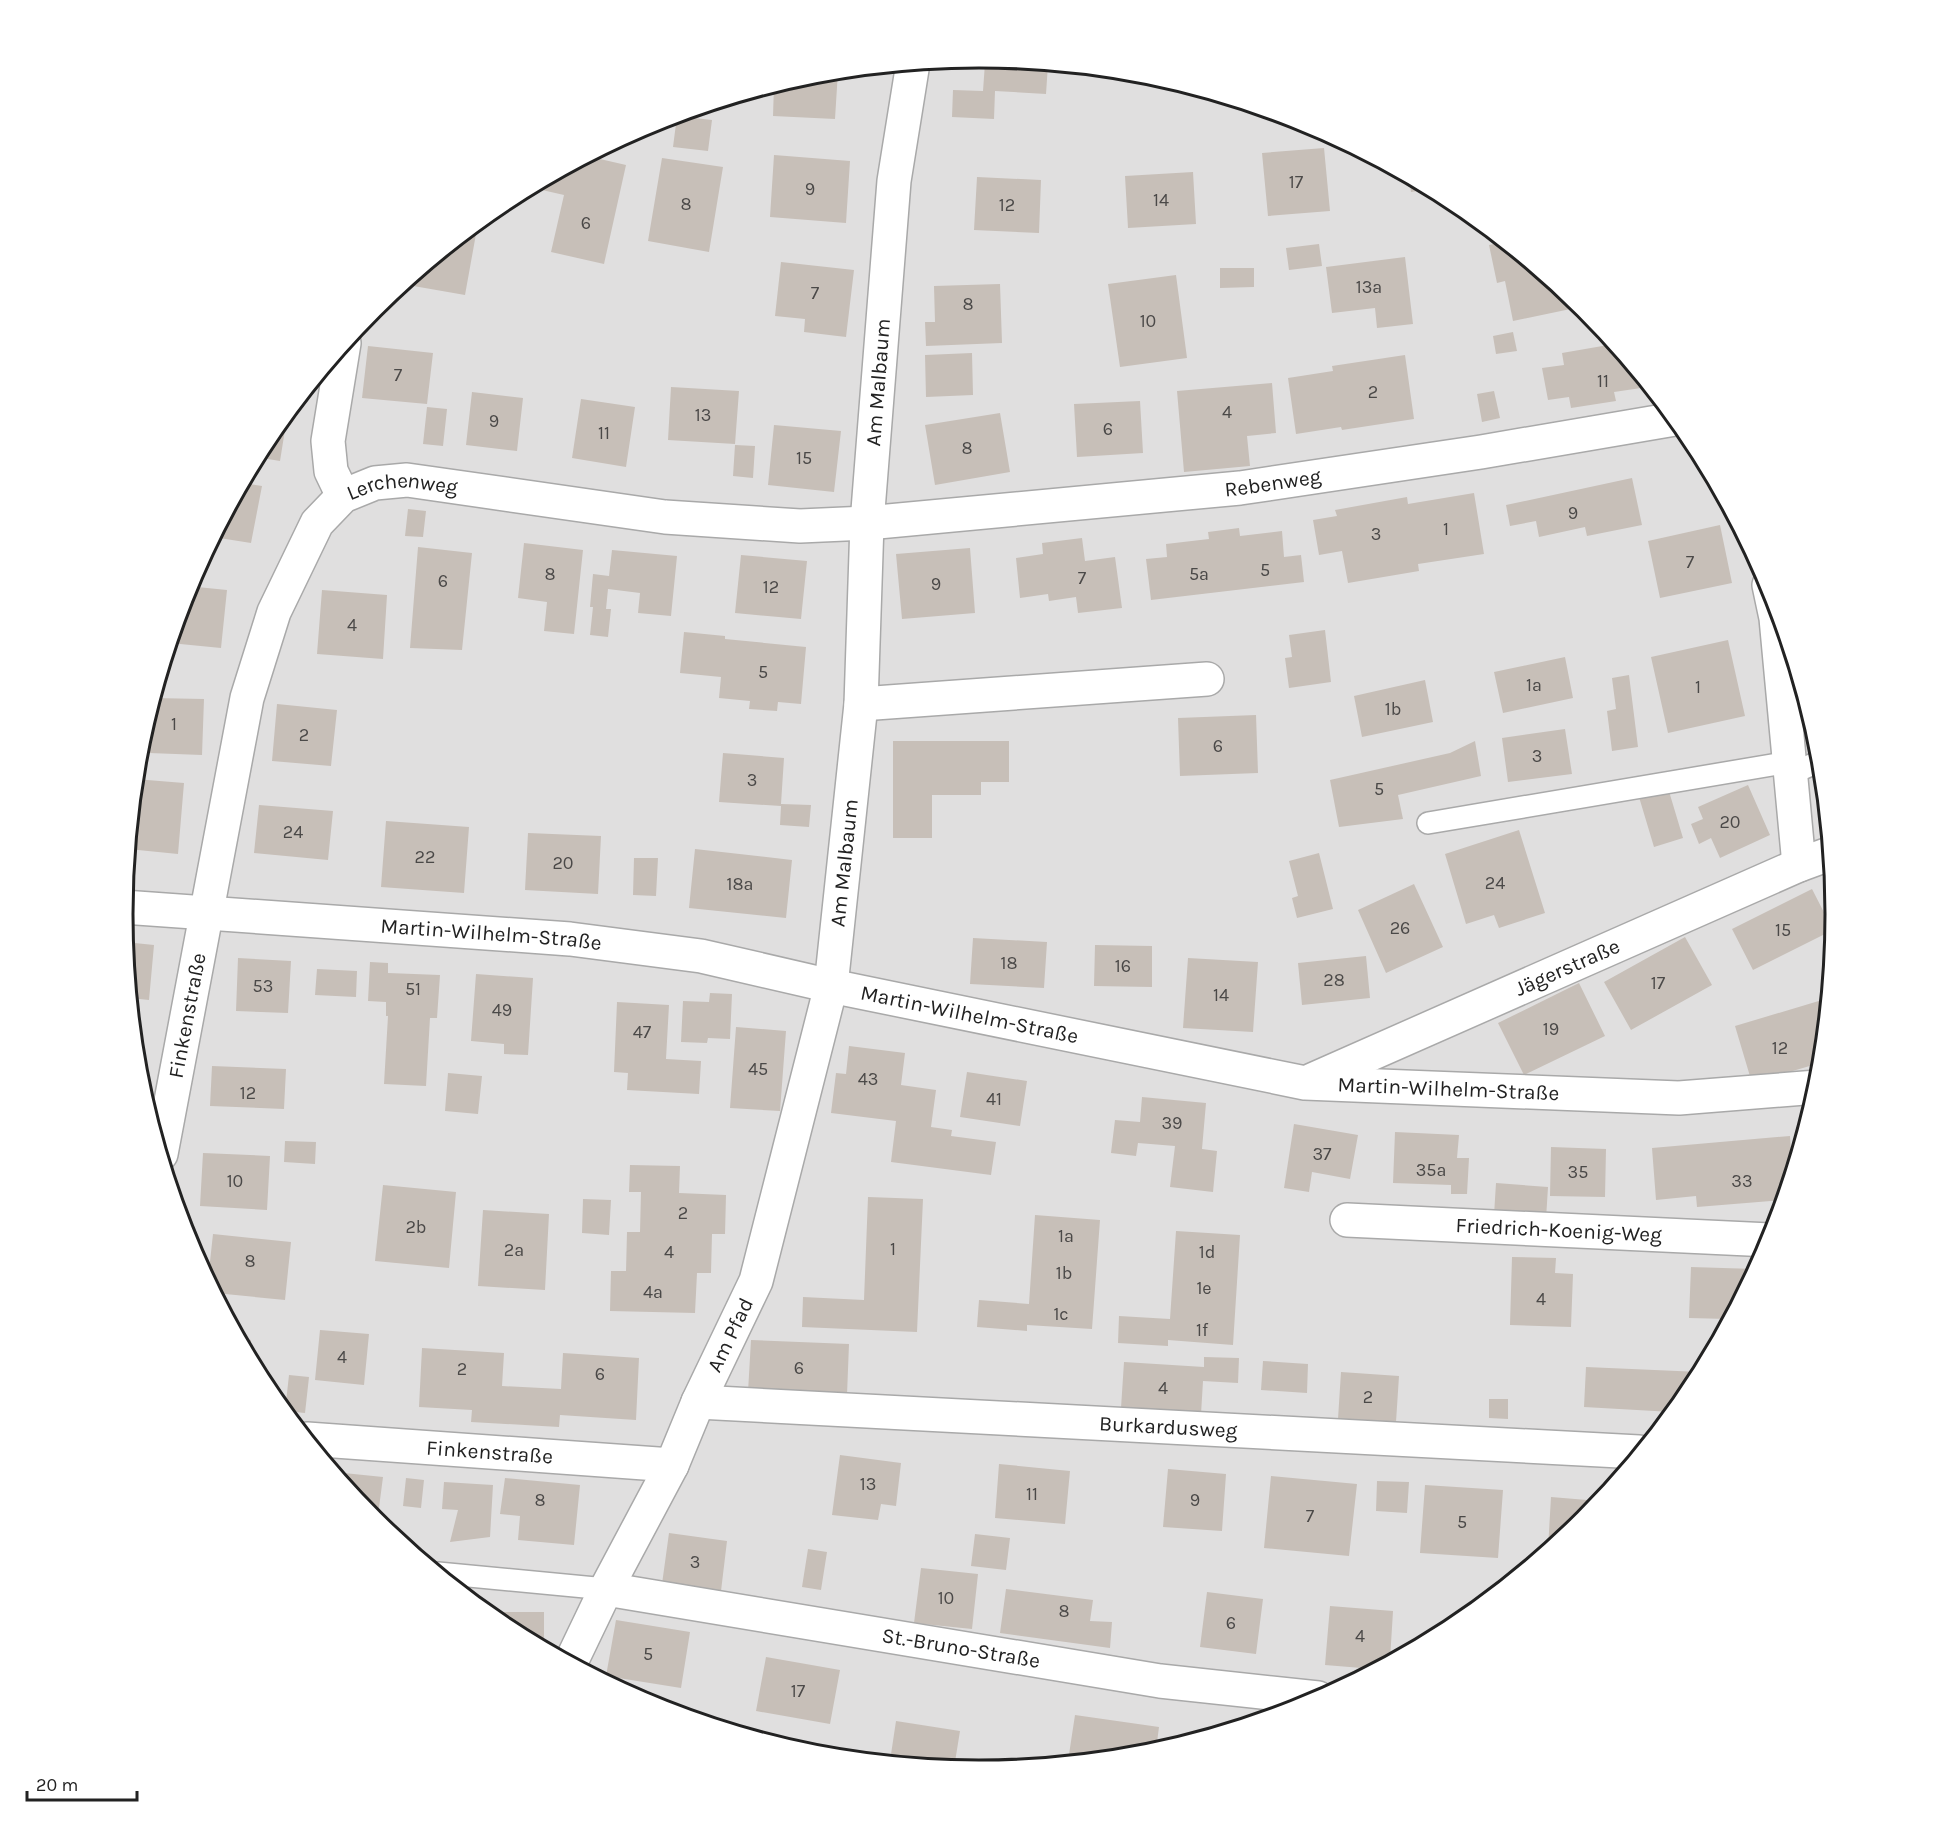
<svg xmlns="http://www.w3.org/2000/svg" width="1957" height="1827" viewBox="0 0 1957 1827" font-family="Karla,sans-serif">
  <rect width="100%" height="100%" fill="#f2efe9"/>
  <!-- residential -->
  <path fill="#e0dfdf" d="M124 913a854 854 0 1 1 1708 0a854 854 0 1 1-1708 0Z"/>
  <!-- building -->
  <path fill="#c7bfb8" d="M978,57L1048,64L1046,94L995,91L994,119L952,117L953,90L983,91L985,63L964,62V58Z
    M838,71L835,119L773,116L774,85L812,73Z
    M677,116L712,120L708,151L673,147Z
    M1324,148L1330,211L1268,216L1262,153Z
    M774,155L850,161L846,223L770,217Z
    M587,156L626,165L604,264L551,252L564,195L529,187Z
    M662,158L723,167L709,252L648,241Z
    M1193,172L1196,224L1128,228L1125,176Z
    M977,177L1041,180L1039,233L974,230Z
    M1409,177L1431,189L1411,192Z
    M466,232L476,234L465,295L402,284Z
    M1504,242L1580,304V307L1513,321L1505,281L1497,283L1489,245Z
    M1319,244L1322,266L1289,270L1286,248Z
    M1405,257L1413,324L1377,328L1375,308L1332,313L1326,267Z
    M781,262L854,270L846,337L804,332L805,319L775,316Z
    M1220,268H1254V287L1220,288Z
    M1176,275L1187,358L1120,367L1108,284Z
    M1000,284L1002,343L926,346L925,322H935L934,286Z
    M1513,332L1517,351L1496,354L1493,336Z
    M1614,344L1639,375L1641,388L1614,392L1616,401L1571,408L1569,397L1548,400L1542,368L1564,365L1562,353Z
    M368,346L433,353L427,404L362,398Z
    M972,353L973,395L926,397L925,355Z
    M1405,355L1414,419L1342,430L1341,427L1296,434L1288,378L1333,371L1332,366Z
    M1272,383L1276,433L1247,436L1250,466L1184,472L1177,391Z
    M671,387L739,391L735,444L668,440Z
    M1494,391L1500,418L1482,422L1477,394Z
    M472,392L523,398L517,451L466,445Z
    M581,399L635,407L626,467L572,458Z
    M1140,401L1143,453L1077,457L1074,404Z
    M427,407L447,409L443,446L423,444Z
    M288,411L280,461L256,457L267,437Z
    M1000,413L1010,472L935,485L925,425Z
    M774,425L841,431L834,492L768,485Z
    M735,445L755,446L753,478L733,476Z
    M1632,478L1642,525L1587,536L1585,527L1539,537L1536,521L1510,526L1506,505Z
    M242,483L262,486L251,543L213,537Z
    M1474,493L1484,554L1418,564L1419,571L1348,583L1342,551L1319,555L1313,520L1337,516L1335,510L1407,497L1408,504Z
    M408,509L426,511L423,537L405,536Z
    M1720,525L1732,583L1660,598L1648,541Z
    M1239,528L1240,536L1282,531L1284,557L1301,555L1304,582L1151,600L1146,559L1167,557L1166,544L1209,539L1208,532Z
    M1082,538L1085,561L1115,557L1122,608L1078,613L1076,597L1049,601L1048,594L1020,598L1016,558L1043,554L1042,543Z
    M524,543L583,550L574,634L544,631L547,602L518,598Z
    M418,547L472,553L462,650L410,648Z
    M970,548L975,613L902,619L896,554Z
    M612,550L677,556L671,616L638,613L640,593L608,589L606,609H611L608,637L590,635L593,607H590L593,574L609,576Z
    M741,555L807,561L801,619L735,613Z
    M187,586L227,590L221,648L170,643Z
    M322,590L387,595L383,659L317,654Z
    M1325,630L1331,682L1289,688L1285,658L1292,657L1289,635Z
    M684,632L725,636V639L806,647L801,704L778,702L777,711L749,709L750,701L719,698L721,677L680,673Z
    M1728,640L1745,716L1668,733L1651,657Z
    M1565,657L1573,698L1503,713L1494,672Z
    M1629,675L1638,747L1612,751L1607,711L1616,709L1612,678Z
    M1425,680L1433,722L1362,737L1354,696Z
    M153,698L204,699L202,755L149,753L150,741L141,740V738Z
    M277,704L337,710L331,766L272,761Z
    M1256,715L1258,773L1180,776L1178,718Z
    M1565,729L1572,774L1508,782L1502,738Z
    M893,741H1009V782H981V795H932V838H893Z
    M1475,741L1481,776L1398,795L1403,819L1339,827L1330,780L1450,753Z
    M723,753L784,758L781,804L811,805L809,827L780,825L781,806L719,802Z
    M135,779L184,783L178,854L128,849Z
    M1748,785L1770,835L1720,858L1711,838L1699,844L1691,824L1703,819L1698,807Z
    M1668,788L1683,838L1654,847L1639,797Z
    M259,805L333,811L328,860L254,853Z
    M386,821L469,827L464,893L381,887Z
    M1519,830L1545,913L1499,928L1494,915L1466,924L1445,854Z
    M528,833L601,836L598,894L525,890Z
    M695,849L792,860L786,918L689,908Z
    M1319,853L1333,909L1297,918L1292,898L1298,896L1289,861Z
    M634,858H658L656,896L633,895Z
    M1414,884L1443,947L1386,973L1358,910Z
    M1812,889L1833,930L1753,970L1732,929Z
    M1685,937L1712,985L1631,1030L1604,982Z
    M973,938L1047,942L1044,988L970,984Z
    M125,942L154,945L149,1000L130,998Z
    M1095,945L1152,946V987L1094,986Z
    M1366,956L1370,998L1302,1005L1298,963Z
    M238,958L291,961L288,1013L236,1011Z
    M1188,958L1258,962L1253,1032L1183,1028Z
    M370,962L388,963V973L440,975L437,1018H430L426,1086L384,1084L388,1016H386V1002L368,1001Z
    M317,969L357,971L356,997L315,995Z
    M476,974L533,978L528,1055L504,1054V1044L471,1041Z
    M1579,983L1605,1036L1524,1075L1498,1023Z
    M710,993L732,994L730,1039L708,1038L707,1043L681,1042L683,1001L709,1002Z
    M1822,1000L1825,1012L1823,1040L1817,1041L1821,1054L1820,1063L1752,1083L1735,1026Z
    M617,1002L669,1005L666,1059L701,1061L699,1094L627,1090L628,1073L614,1072Z
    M736,1027L786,1031L780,1111L730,1108Z
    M849,1046L905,1053L901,1085L936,1090L931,1127L952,1130L951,1136L996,1142L991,1175L891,1162L896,1121L831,1113L836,1073L846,1074Z
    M212,1066L286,1069L284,1109L210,1106Z
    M967,1072L1027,1081L1020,1126L960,1117Z
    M448,1073L482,1076L478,1114L445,1111Z
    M1142,1097L1206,1103L1202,1149L1217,1151L1213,1192L1170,1187L1175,1146L1138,1143L1136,1156L1111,1153L1115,1120L1140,1122Z
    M1294,1124L1358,1135L1350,1179L1312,1172L1309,1192L1284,1188Z
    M1395,1132L1459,1135L1457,1158H1469L1467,1194H1451V1185L1393,1183Z
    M1790,1136L1792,1167L1782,1200L1697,1207L1696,1196L1656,1200L1652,1148Z
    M285,1141L316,1142L315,1164L284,1162Z
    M1551,1147L1606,1149L1605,1197L1550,1196Z
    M203,1153L270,1156L267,1210L200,1206Z
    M630,1165L680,1166L679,1193L726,1195L725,1234H712L711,1273H697L695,1313L610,1311L611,1271H626L627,1232H640L641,1192H629Z
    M1496,1183L1548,1187L1546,1219L1494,1215Z
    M383,1185L456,1192L449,1268L375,1261Z
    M868,1197L923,1199L917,1332L802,1327L803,1297L864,1300Z
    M583,1199L611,1200L609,1235L582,1233Z
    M483,1210L549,1214L545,1290L478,1286Z
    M1035,1215L1100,1220L1092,1329L1027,1325V1331L977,1327L979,1300L1029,1304Z
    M1176,1231L1240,1235L1233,1345L1168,1340V1346L1118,1343L1119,1316L1170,1319Z
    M213,1234L291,1242L285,1300L215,1293L208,1280Z
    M1512,1257L1556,1258L1555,1273L1573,1274L1571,1327L1510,1325Z
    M1691,1267L1755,1269L1728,1319L1689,1318Z
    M320,1330L369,1334L364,1385L315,1380Z
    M239,1338L251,1340L249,1357L243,1346Z
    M751,1340L849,1344L847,1395L748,1392Z
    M422,1348L504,1353L502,1386L561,1389L563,1353L639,1358L636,1420L560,1415L559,1427L471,1422L472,1410L419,1407Z
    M1204,1357L1239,1358L1238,1383L1203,1381L1201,1414L1121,1408L1124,1362L1204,1367Z
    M1263,1361L1308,1364L1307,1393L1261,1390Z
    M1586,1367L1700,1372L1690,1390L1672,1412L1584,1407Z
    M1341,1372L1399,1376L1396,1422L1338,1419Z
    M289,1375L309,1377L305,1413L285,1411Z
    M1489,1399H1508V1419L1489,1418Z
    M840,1455L901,1463L896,1506L881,1504L878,1520L832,1515Z
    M999,1464L1070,1471L1065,1524L995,1518Z
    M1168,1469L1226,1474L1222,1531L1163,1527Z
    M334,1472L383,1477L377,1523L373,1519Z
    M1271,1476L1357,1484L1349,1556L1264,1548Z
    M406,1478L424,1480L421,1508L403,1506Z
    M505,1478L580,1485L574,1545L518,1540L520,1516L500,1514Z
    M1377,1481L1409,1482L1407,1513L1376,1511Z
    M444,1482L493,1485L490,1537L450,1542L458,1510L442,1509Z
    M1425,1485L1503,1490L1498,1558L1420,1553Z
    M1551,1497L1599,1501L1584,1519L1548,1549Z
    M669,1533L727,1541L721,1591L662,1584Z
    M975,1534L1010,1538L1006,1570L971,1566Z
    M808,1549L827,1552L821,1590L802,1587Z
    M921,1568L978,1574L972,1629L914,1623Z
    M1006,1589L1093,1600L1090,1621L1112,1622L1110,1648L1000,1633Z
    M1207,1592L1263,1599L1256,1654L1200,1647Z
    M1330,1606L1393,1611L1390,1660L1374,1669L1325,1665Z
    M485,1612H544V1648L502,1625Z
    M616,1620L690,1632L681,1688L606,1676Z
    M766,1657L840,1670L830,1724L756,1711Z
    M1075,1715L1159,1727L1156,1750L1145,1754L1068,1761Z
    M896,1721L960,1731L954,1768L890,1761Z"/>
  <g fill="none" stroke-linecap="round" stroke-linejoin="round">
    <defs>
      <path id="lane" d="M1791,774L1820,761
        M1428,823L1790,762
        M438,1573L606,1589"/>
      <g id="street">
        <path d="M343,496L331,471L328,441L344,343"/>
        <path d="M1769,585L1776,618L1799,865"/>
        <path d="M861,704L1207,679"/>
        <path id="s1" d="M123,907L570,939L701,956L831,986L1305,1083L1679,1098L1817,1087"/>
        <path id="s2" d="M1312,1080L1799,865L1829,854"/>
        <path id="s3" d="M161,1154L247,698L274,612L317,523L343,496L375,483L407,480L665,517L800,526L867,523L1240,488L1481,452L1675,419"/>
        <path id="s4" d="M1347,1220L1770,1240"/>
        <path id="s5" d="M698,1402L1639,1452"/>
        <path id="s6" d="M307,1439L672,1465"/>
        <path id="s7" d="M606,1589L1160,1681L1318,1698"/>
        <path id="s8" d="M571,1662L606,1589L672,1465L698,1402L756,1281L831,986L861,704L867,523L894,181L913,63"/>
      </g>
    </defs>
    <!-- lane casing -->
    <use href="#lane" stroke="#a9a9a9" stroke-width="24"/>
    <!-- street casing -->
    <use href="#street" stroke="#a9a9a9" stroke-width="36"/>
    <!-- lane -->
    <use href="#lane" stroke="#fff" stroke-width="21"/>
    <!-- street -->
    <use href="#street" stroke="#fff" stroke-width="33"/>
  </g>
  <g text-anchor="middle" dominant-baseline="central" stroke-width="4.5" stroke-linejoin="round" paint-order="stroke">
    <!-- number labels -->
    <g font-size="18" fill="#4b4948">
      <text x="1296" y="182">17</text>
      <text x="810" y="189">9</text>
      <text x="1161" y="200">14</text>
      <text x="686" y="204">8</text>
      <text x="1007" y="205">12</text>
      <text x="586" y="223">6</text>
      <text x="1369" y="287">13a</text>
      <text x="815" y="293">7</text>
      <text x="968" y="304">8</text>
      <text x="1148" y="321">10</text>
      <text x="398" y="375">7</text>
      <text x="1603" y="381">11</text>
      <text x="1373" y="392">2</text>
      <text x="1227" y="412">4</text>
      <text x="703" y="415">13</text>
      <text x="494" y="421">9</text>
      <text x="1108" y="429">6</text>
      <text x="604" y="433">11</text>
      <text x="967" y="448">8</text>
      <text x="804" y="458">15</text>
      <text x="1573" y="513">9</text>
      <text x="1446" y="529">1</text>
      <text x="1376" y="534">3</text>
      <text x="1690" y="562">7</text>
      <text x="1265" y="570">5</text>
      <text x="550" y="574">8</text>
      <text x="1199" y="574">5a</text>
      <text x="1082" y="578">7</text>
      <text x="443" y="581">6</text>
      <text x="936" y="584">9</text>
      <text x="771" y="587">12</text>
      <text x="352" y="625">4</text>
      <text x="763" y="672">5</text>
      <text x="1534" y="685">1a</text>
      <text x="1698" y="687">1</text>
      <text x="1393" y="709">1b</text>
      <text x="174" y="724">1</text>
      <text x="304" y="735">2</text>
      <text x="1218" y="746">6</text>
      <text x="1537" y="756">3</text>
      <text x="752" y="780">3</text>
      <text x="1379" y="789">5</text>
      <text x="1730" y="822">20</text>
      <text x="293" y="832">24</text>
      <text x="425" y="857">22</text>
      <text x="563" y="863">20</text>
      <text x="1495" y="883">24</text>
      <text x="740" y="884">18a</text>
      <text x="1400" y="928">26</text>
      <text x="1783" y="930">15</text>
      <text x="1009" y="963">18</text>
      <text x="1123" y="966">16</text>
      <text x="1334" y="980">28</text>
      <text x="1658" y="983">17</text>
      <text x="263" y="986">53</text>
      <text x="413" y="989">51</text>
      <text x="1221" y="995">14</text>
      <text x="502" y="1010">49</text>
      <text x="1551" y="1029">19</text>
      <text x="642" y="1032">47</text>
      <text x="1780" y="1048">12</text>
      <text x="758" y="1069">45</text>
      <text x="868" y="1079">43</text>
      <text x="248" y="1093">12</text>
      <text x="994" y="1099">41</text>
      <text x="1172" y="1123">39</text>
      <text x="1322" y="1154">37</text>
      <text x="1431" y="1170">35a</text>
      <text x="1578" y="1172">35</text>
      <text x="235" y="1181">10</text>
      <text x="1742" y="1181">33</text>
      <text x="683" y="1213">2</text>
      <text x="416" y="1227">2b</text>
      <text x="1066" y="1236">1a</text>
      <text x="893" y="1249">1</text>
      <text x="514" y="1250">2a</text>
      <text x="669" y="1252">4</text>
      <text x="1207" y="1252">1d</text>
      <text x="250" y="1261">8</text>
      <text x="1064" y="1273">1b</text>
      <text x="1204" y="1288">1e</text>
      <text x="653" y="1292">4a</text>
      <text x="1541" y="1299">4</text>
      <text x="1061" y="1314">1c</text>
      <text x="1202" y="1330">1f</text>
      <text x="342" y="1357">4</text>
      <text x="799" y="1368">6</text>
      <text x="462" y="1369">2</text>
      <text x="600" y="1374">6</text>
      <text x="1163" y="1388">4</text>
      <text x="1368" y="1397">2</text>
      <text x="868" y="1484">13</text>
      <text x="1032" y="1494">11</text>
      <text x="540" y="1500">8</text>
      <text x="1195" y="1500">9</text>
      <text x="1310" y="1516">7</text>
      <text x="1462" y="1522">5</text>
      <text x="695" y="1562">3</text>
      <text x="946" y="1598">10</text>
      <text x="1064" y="1611">8</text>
      <text x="1231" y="1623">6</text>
      <text x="1360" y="1636">4</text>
      <text x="648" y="1654">5</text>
      <text x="798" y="1691">17</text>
    </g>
    <!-- street labels -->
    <g font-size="21" fill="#222" stroke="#fff">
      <text stroke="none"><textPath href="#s8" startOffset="1334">Am Malbaum</textPath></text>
      <text stroke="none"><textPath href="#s3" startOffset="1628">Rebenweg</textPath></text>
      <text stroke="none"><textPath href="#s3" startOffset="752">Lerchenweg</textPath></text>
      <text stroke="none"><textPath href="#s8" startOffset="852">Am Malbaum</textPath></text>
      <text stroke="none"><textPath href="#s1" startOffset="369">Martin-Wilhelm-Straße</textPath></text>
      <text stroke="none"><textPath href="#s2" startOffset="279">Jägerstraße</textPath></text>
      <text stroke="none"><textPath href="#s1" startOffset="855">Martin-Wilhelm-Straße</textPath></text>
      <text stroke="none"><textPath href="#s3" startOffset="141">Finkenstraße</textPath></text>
      <text stroke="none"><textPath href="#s1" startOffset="1341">Martin-Wilhelm-Straße</textPath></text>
      <text stroke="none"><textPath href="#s4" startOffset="212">Friedrich-Koenig-Weg</textPath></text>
      <text stroke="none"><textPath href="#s8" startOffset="364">Am Pfad</textPath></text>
      <text stroke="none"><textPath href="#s5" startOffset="471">Burkardusweg</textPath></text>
      <text stroke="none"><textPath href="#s6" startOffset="183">Finkenstraße</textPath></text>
      <text stroke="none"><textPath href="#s7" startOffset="360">St.-Bruno-Straße</textPath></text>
    </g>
  </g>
  <!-- crop -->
  <path d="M0 0H1957V1827H0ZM133 914a846 846 0 1 1 1692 0a846 846 0 1 1-1692 0Z" fill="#fff" fill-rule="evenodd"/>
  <path fill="none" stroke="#222" stroke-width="3" d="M133 914a846 846 0 1 1 1692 0a846 846 0 1 1-1692 0Z"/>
  <!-- scale -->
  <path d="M27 1791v9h110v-9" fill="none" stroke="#222222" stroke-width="3"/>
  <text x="36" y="1791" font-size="18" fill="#222222" stroke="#ffffff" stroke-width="4.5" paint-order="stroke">20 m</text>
</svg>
